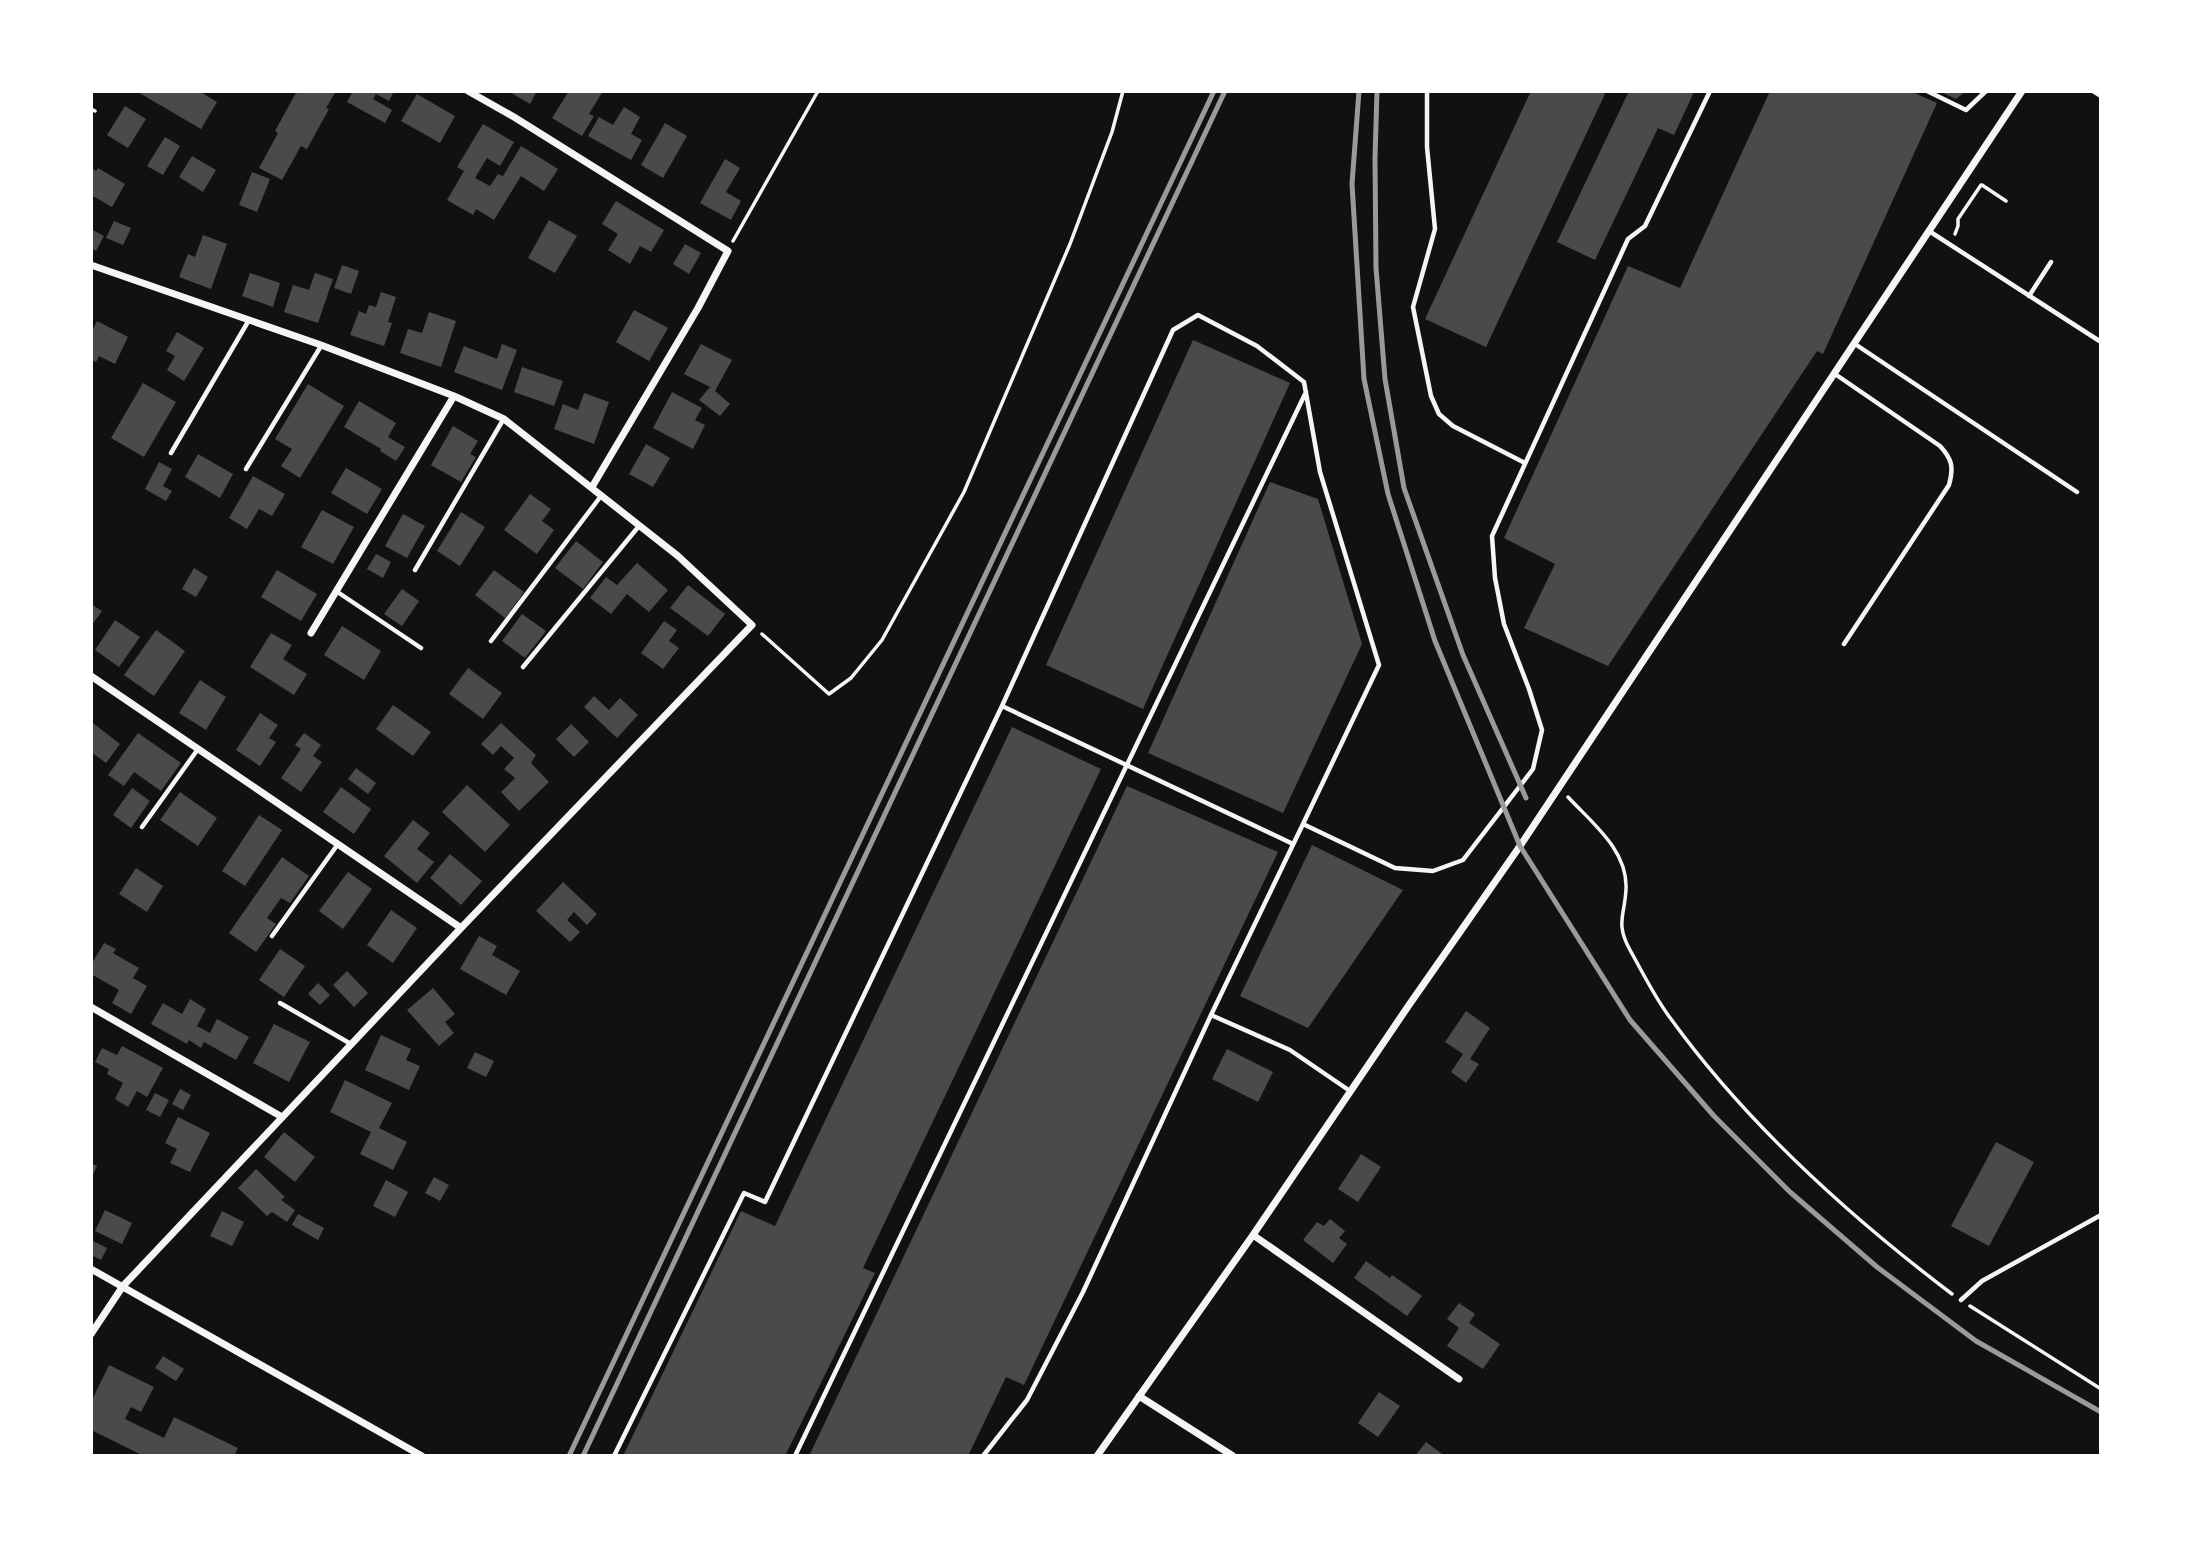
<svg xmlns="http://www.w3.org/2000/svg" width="2192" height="1547" viewBox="0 0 2192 1547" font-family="'Source Serif 4',serif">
  <rect width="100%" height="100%" fill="#111"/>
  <!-- building -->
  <path fill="#4a4a4a" d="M136,91H199L217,102L201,129Z
    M297,91L302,94L303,91H336L326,108L329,109L307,149L301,146L282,180L259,168L278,133L275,131Z
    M353,91H394L389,101L376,94L373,99L392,110L385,123L347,102Z
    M508,91H537L530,104Z
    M569,91H603L589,114L594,116L582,136L552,118Z
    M1531,91H1598L1605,94L1486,347L1425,319Z
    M1629,91L1694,92L1674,135L1658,128L1595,260L1557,242Z
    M1770,91H1910L1937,103L1823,354L1817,351L1608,666L1524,628L1555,564L1504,538L1628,266L1680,288Z
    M1939,91H1966L1956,99Z
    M417,94L455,116L440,143L401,121Z
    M125,106L146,119L128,148L107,135Z
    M624,107L640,117L631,134L642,140L631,160L588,136L599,117L613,125Z
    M665,123L687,136L663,178L641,165Z
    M483,124L514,142L500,166L487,158L475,178L490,186L498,174L503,176L521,146L558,169L544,191L521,176L494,220L476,209L473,215L447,200L464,171L457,167Z
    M165,137L180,146L163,175L147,166Z
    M192,156L216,170L203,192L179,177Z
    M725,159L740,168L726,192L741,201L731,220L700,203Z
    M91,168L96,171L98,168L125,184L112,207L91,195Z
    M252,172L270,179L257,212L239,205Z
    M616,201L664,230L651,252L640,246L630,264L608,250L618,234L602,224Z
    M549,220L577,236L555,273L528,258Z
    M114,221L131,228L123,245L106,238Z
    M91,229L104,236L96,251L91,248Z
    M203,235L227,244L211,289L179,277L188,254L195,257Z
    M685,244L701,253L689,274L673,264Z
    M342,265L359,271L351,294L334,288Z
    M250,273L280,283L273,307L242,296Z
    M315,273L333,279L318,323L284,312L293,285L309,290Z
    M381,292L396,297L388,322L392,323L384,346L350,335L359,311L366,314L369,305L376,307Z
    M634,310L668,328L649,361L616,342Z
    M429,312L456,321L441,367L400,353L408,329L422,333Z
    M97,321L128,337L115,364L99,356L96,362L91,360V333Z
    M177,332L204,348L184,381L167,370L175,356L166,351Z
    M1193,340L1290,383L1143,709L1046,665Z
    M502,344L517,350L502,390L454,372L464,346L497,359Z
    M701,344L732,360L715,391L730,404L720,416L699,400L710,387L684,374Z
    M522,367L563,381L554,406L514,392Z
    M143,383L176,402L144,457L111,438Z
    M308,384L344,406L300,478L281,466L292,449L275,439Z
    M672,392L702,408L695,420L705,425L693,449L653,428Z
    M584,393L609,402L594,444L554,429L563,404L578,410Z
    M359,401L396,423L388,437L405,447L396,461L380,451L381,449L344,427Z
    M453,426L478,441L470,454L476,457L461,482L431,465Z
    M646,444L670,458L653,487L629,474Z
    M198,454L233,474L220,498L185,477Z
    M159,462L172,469L163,486L172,491L166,501L145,489Z
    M346,468L382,489L367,514L331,493Z
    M253,476L285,494L272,516L259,509L247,529L229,518Z
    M1270,482L1318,499L1362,644L1283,813L1148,753Z
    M530,494L551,509L542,521L554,530L537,554L504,530Z
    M322,510L354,527L333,564L301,547Z
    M461,512L485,527L460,566L437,551Z
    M403,514L425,526L407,558L385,546Z
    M576,541L603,562L583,589L555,568Z
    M376,554L391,562L383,578L367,569Z
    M637,563L668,590L649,612L627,594L611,614L590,598L606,577L617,585Z
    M194,568L208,577L196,597L182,589Z
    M277,570L317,594L301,621L261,597Z
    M494,570L524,592L505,618L475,595Z
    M688,585L725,614L708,636L670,608Z
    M402,589L419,601L402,626L384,614Z
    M91,604L102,611L91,626Z
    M522,614L546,631L525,658L502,641Z
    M115,620L140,637L119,667L95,650Z
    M664,621L677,630L669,641L679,648L663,669L641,653Z
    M342,626L381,651L364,680L324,655Z
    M156,630L185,651L154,696L124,675Z
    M271,633L292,645L283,659L307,674L294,695L250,667Z
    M468,668L502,693L483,719L449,694Z
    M200,680L226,697L206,730L179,713Z
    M594,696L609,710L620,698L638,715L617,738L584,707Z
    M393,705L431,732L413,756L376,729Z
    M260,713L278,725L269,738L276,742L260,766L236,750Z
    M93,723L120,744L106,763L91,752V726Z
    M501,723L536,755L531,763L549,782L519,811L501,792L515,778L504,769L514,758L501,746L493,755L481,744Z
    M571,724L589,742L574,757L556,739Z
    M1012,727L1101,769L863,1268L875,1273L785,1456H623L741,1211L775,1226Z
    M138,733L181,763L161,791L134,772L124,786L108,775Z
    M304,733L321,745L313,756L322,762L301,792L281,778L301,749L295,745Z
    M356,768L376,783L368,794L348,779Z
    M467,785L510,825L485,852L442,812Z
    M1127,786L1278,852L1024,1385L1006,1377L968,1456H809Z
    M341,787L371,809L354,834L323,812Z
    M132,788L150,801L131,828L113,815Z
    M180,792L217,818L198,846L160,820Z
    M259,815L282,830L245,886L222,871Z
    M413,820L430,833L417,849L434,862L417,883L384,856Z
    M1312,845L1403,890L1308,1028L1240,996Z
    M450,854L482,881L461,905L430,878Z
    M282,857L309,876L290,903L281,898L267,918L276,924L256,952L229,933Z
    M136,868L163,886L147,912L119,894Z
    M348,872L372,889L343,929L319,911Z
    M563,882L597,914L587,925L574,912L567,920L580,932L570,942L536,911Z
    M391,910L417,928L393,963L367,945Z
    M479,936L497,946L492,955L520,971L506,995L460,969Z
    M104,943L116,949L113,953L139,968L133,978L147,986L131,1014L112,1003L119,990L91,974V965Z
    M280,949L305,966L284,997L259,980Z
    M347,971L368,993L354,1007L333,985Z
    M318,983L330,995L320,1005L308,994Z
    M433,988L455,1014L445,1022L454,1033L439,1046L407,1010Z
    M190,999L206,1009L197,1026L210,1033L217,1019L249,1037L236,1060L204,1042L201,1048L189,1040L187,1044L151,1024L163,1003L182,1014Z
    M1466,1011L1490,1028L1470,1059L1479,1064L1466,1083L1451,1072L1463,1054L1445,1042Z
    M274,1024L310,1042L289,1082L253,1063Z
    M381,1035L411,1049L406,1060L420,1066L409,1090L365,1070Z
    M122,1046L163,1068L147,1097L137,1091L128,1107L115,1099L123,1083L107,1074L109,1069L95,1062L102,1048L117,1055Z
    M1227,1049L1273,1072L1258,1102L1212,1079Z
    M475,1052L494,1061L486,1077L467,1068Z
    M345,1080L392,1103L379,1128L407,1142L393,1170L360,1154L371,1132L330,1112Z
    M180,1089L191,1095L183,1110L172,1104Z
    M155,1093L169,1100L160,1117L146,1110Z
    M178,1117L210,1133L190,1172L170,1163L177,1149L165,1143Z
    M284,1132L315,1157L295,1182L264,1157Z
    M1996,1142L2034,1162L1989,1246L1951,1226Z
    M1361,1154L1381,1167L1358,1202L1338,1189Z
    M91,1163L97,1166L91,1179Z
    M256,1169L285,1197L281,1200L295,1210L287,1222L272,1212L267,1216L238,1188Z
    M434,1177L449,1185L440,1201L425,1193Z
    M386,1180L408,1192L395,1217L373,1206Z
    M105,1210L132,1223L122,1244L95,1231Z
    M222,1211L244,1222L232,1246L210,1236Z
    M298,1214L324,1228L318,1240L292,1225Z
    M1330,1219L1345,1231L1339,1238L1347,1244L1333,1263L1303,1240L1317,1222L1324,1226Z
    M91,1240L107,1248L101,1260L91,1255Z
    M1366,1261L1390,1278L1392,1275L1422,1296L1407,1316L1354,1278Z
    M1459,1303L1475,1314L1469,1323L1500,1344L1483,1369L1447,1346L1459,1328L1447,1319Z
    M163,1356L184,1369L176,1381L155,1368Z
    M109,1365L154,1387L141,1412L131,1407L125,1419L164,1438L174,1417L238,1448L234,1456H144L91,1430V1402Z
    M1379,1392L1400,1406L1378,1437L1358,1423Z
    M1426,1442L1445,1456H1415Z"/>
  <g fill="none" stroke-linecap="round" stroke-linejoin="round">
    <!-- path -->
    <path stroke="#f5f5f5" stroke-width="3.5" d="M91,109L95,111
      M1982,185L2006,201
      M1955,234L1958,226V219L1981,185
      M733,241L818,91
      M762,634L829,694L851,678L882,640L964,492L1070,244L1112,132L1123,91
      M1568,797C1591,822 1628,850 1626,889C1625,915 1615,923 1630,950C1643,973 1655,998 1671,1019C1747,1124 1849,1216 1952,1294
      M1970,1306L2101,1389"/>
    <!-- service -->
    <path stroke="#f5f5f5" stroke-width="4.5" d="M1427,91V147L1435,229L1413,307L1431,396L1439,414L1453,426L1525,463
      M1927,91L1966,110L1986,91
      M2093,91L2101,96
      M1929,231L2101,342
      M2029,296L2051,262
      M1855,344L2077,492
      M1835,374L1940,446C1952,459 1954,467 1949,485L1844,644
      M171,453L249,320
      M246,469L321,346
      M415,570L503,420
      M336,591L421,648
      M491,641L601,496
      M523,667L639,526
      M1002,706L1173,330L1198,315L1257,346L1304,382L1320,472L1379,665L1303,824
      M142,827L198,749
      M272,936L338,844
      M280,1003L351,1044
      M1350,1091L1290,1050L1211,1015L1303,824L1395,868L1433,871L1463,860L1533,769L1542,730L1529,689L1504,624L1495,578L1492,536L1628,239L1645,226L1710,91
      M1961,1300L1982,1281L2101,1215
      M614,1456L744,1193L765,1202L1002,706L1293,844
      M795,1456L1306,392
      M983,1456L1027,1400L1083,1292L1211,1015"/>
    <!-- minor -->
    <path stroke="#f5f5f5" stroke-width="7" d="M468,91L514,117L728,251L698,308L592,487
      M91,265L321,345L454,396L504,419L678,556L752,625L461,928L123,1286L91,1334
      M311,633L454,396
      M91,676L461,928
      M91,1007L282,1117
      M1253,1235L1459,1379
      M91,1269L422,1456
      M1139,1396L1233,1456
      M1097,1456L1253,1235L1409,1005L1520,846L2022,91"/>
    <!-- rail -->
    <path stroke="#9a9a9a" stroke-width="5" d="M1359,91L1352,184L1364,379L1388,494L1435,641L1520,846L1630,1020L1714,1116L1790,1192L1877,1267L1976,1341L2101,1412
      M1377,91L1375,158L1376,268L1385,379L1404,488L1463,655L1526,798
      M569,1456L1214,91
      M583,1456L1225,91"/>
  </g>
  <!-- border -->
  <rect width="2192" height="1547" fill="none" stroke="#ffffff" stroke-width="186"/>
</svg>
